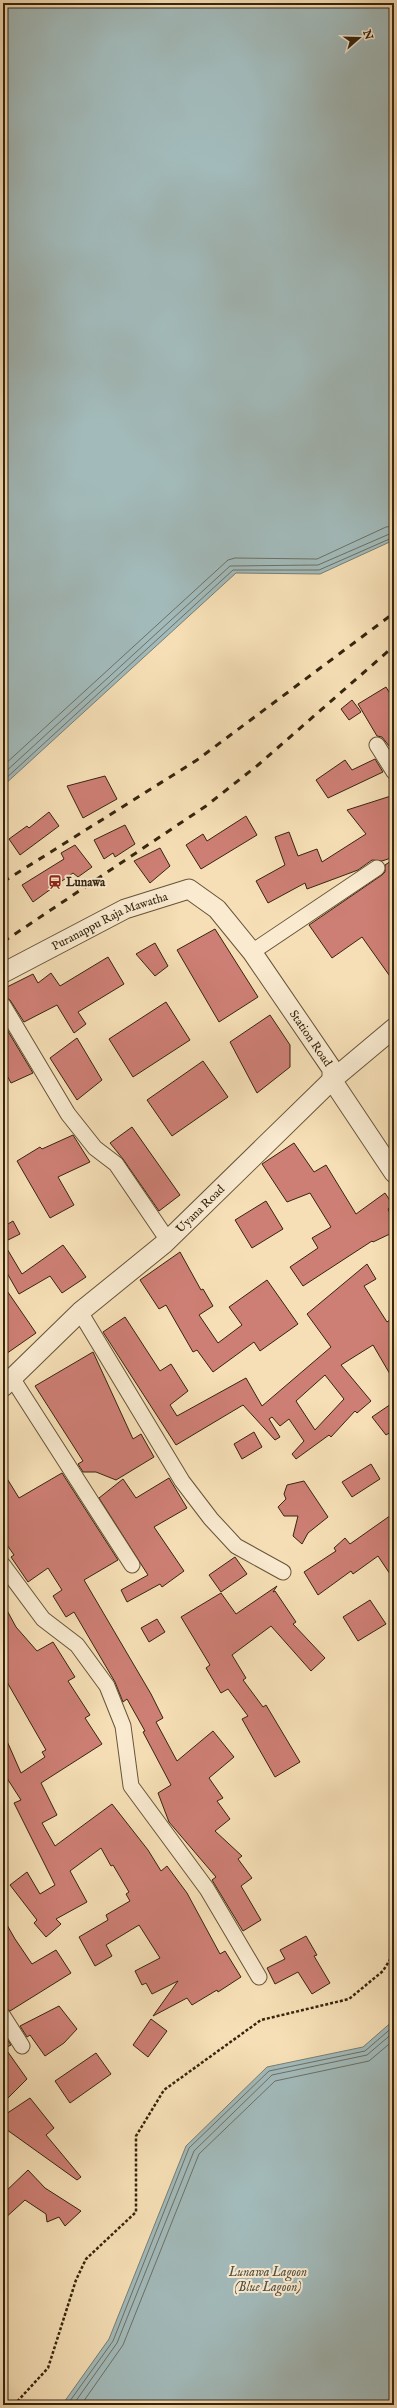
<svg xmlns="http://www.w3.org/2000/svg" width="397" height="2408" viewBox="0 0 397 2408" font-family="'IM FELL English',serif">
  <rect width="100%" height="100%" fill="#f6dfb6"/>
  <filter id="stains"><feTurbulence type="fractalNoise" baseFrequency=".005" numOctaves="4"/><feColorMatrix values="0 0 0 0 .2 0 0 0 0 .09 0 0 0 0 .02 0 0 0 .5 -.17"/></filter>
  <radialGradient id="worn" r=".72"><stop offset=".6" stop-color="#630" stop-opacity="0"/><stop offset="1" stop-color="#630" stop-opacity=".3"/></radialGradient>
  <!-- water -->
  <path fill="#a2baba" stroke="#777e75" d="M3,3H394V540L320,574L236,573L3,786Z
    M394,2020V2405H62L109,2339L186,2146L267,2067L363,2047Z"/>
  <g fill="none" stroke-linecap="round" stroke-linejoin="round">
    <!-- shore -->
    <path stroke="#6c7064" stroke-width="1" d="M3,766L228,560L235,558L317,559L386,527L394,526
      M3,774L230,566L318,565L394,532
      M3,781L233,570H319L394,537
      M67,2405L113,2341L189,2148L269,2071L365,2051L394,2026
      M73,2405L117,2343L194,2151L272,2075L367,2055L394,2032
      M81,2405L123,2345L199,2154L275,2081L369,2061L394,2040"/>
  </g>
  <!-- building -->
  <path fill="#ce7f75" stroke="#36250e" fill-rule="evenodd" d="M386,687L394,700V743L389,746L382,737L377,736L358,704Z
    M352,700L361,712L349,720L341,709Z
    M375,759L383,772L328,798L316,780L345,760L352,770Z
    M105,776L117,799L83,818L67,786Z
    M394,795V857L382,861L372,860L358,870L307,889L305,883L268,903L256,881L285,865L275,837L289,832L298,856L317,849L322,862L366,834L347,810Z
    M49,812L59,826L20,855L9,839L27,826L29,828Z
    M246,816L257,835L201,869L186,845L203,834L207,841Z
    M125,825L135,844L115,857L113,853L104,859L94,840Z
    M75,845L92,867L78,877L73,873L33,902L22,885L64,859L61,853Z
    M160,848L170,866L150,883L134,861Z
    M394,859V982L362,937L332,958L309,925L382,875L385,872V865Z
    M215,929L258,997L219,1022L177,950Z
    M155,943L168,966L155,976L136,954Z
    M108,957L124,984L78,1012L86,1024L74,1033L57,1005L24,1022L10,1000L3,996V989L33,974L38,983L51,973L60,986Z
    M166,1002L190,1040L133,1077L109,1039Z
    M270,1015L290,1045V1067L257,1093L230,1042Z
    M3,1023L33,1073L11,1083L3,1068Z
    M77,1038L102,1080L77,1100L50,1058Z
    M203,1061L228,1097L172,1136L147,1100Z
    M132,1127L180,1195L159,1211L123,1159L110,1143Z
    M73,1135L90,1162L58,1177L74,1205L50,1218L17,1161L40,1147L42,1149Z
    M294,1143L314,1172L326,1165L356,1214L385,1193L393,1205L388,1209L394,1223V1232L373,1242L372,1241L303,1286L290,1267L318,1248L312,1238L331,1227L310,1193L287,1202L262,1164Z
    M266,1201L283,1229L252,1248L235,1220Z
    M13,1221L20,1234L8,1240L3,1227Z
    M3,1242L22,1274L63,1245L86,1277L62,1293L50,1276L19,1294L3,1266Z
    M180,1252L201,1290L203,1289L213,1306L199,1315L218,1343L242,1325L229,1307L267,1280L298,1324L260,1351L254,1342L213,1372L197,1350L193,1352L166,1305L159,1309L140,1280Z
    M367,1264L376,1279L364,1286L387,1322L394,1317V1381L373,1345L341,1365L371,1401L357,1413L355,1411L331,1437L329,1435L296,1459L292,1454L304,1441L289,1419L280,1426L272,1417L269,1419L280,1437L275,1440L243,1405L176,1445L103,1332L125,1317L160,1371L171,1364L188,1391L170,1405L177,1416L246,1378L262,1406L331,1347L307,1314ZM325,1375L344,1399L315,1430L296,1401Z
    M3,1285L36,1333L3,1356Z
    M93,1352L133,1439L141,1434L154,1457L116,1480L96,1472H83L78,1464L83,1461L35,1386Z
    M394,1402V1430L386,1435L372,1417Z
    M254,1432L262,1447L242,1459L234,1444Z
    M371,1464L380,1479L352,1497L342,1482Z
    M3,1472L19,1498L62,1473L118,1560L84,1580L151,1694L163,1718L156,1722L177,1761L213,1731L234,1757L209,1778L223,1798L217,1801L230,1819L215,1831L242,1856L238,1859L252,1878L241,1886L261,1920L243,1931L212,1880L216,1877L169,1822L158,1793L171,1785L143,1732L145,1731L127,1699L123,1702L115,1682L74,1612L66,1617L53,1596L62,1590L48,1568L28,1582L11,1557L14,1555L3,1539Z
    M169,1478L187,1508L154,1527L184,1571L162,1587L160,1584L127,1602L121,1590L148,1575L99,1498L123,1479L136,1498Z
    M304,1481L328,1517L308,1533L302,1544L293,1536L298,1516H284L278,1507L286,1499L284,1494L287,1485Z
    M394,1513V1580L378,1556L353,1574L351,1571L318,1595L304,1572L336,1551L334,1548L345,1538L350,1544Z
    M235,1557L247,1574L221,1592L209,1575Z
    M277,1586L273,1592L275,1591L296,1622L293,1624L325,1658L311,1671L271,1626L232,1655L246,1678L243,1680L263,1707L266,1705L300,1762L275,1777L242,1719L248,1716L228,1689L221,1693L206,1668L210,1665L181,1617L221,1593L236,1614Z
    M370,1600L386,1624L358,1641L343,1617Z
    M3,1603L16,1627L37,1651L53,1642L75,1677L68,1681L90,1715L85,1718L102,1744L41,1783L57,1815L42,1823L55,1846L112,1804L148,1850L161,1871L167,1866L187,1893L220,1954L225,1951L241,1977L218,1992L217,1990L192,2005L187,1998L153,2016L178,1981L152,1994L146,1983L142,1985L135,1971L160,1958L139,1925L106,1945L112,1956L95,1966L79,1937L108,1920L106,1915L130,1901L126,1894L129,1892L113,1865L111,1866L101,1848L70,1871L87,1902L56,1919L61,1924L46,1937L34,1923L37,1920L10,1885L27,1872L40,1894L55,1885L14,1803L21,1800L3,1772V1732L21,1773L45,1757L42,1752L46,1750L3,1675Z
    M157,1619L165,1632L149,1642L141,1628Z
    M3,1918L15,1939L32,1964L56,1950L71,1973L10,2011L3,2007Z
    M306,1936L317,1955L314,1956L330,1983L312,1994L298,1972L275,1984L267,1968L285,1959L280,1950Z
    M59,2006L77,2029L64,2043L45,2056L30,2035L27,2037L20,2026Z
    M151,2019L167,2031L148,2057L133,2045Z
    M3,2033L11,2045L5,2048L27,2079L3,2103Z
    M96,2053L111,2074L70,2103L55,2081Z
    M30,2098L54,2128L46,2135L81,2177L77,2180L3,2127V2116Z
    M28,2170L45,2188L81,2211L65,2226L59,2217L47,2222L46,2214L25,2200L3,2220V2194Z"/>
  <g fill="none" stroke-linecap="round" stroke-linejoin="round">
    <defs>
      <path id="minor" d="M377,745L394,772
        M252,952L377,868
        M3,1005L68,1114L95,1148L116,1164L167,1239L165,1243
        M80,1312L182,1481L211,1519L236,1546L283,1572
        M12,1378L132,1565
        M3,1565L43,1619L77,1645L107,1686L123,1726L131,1786L207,1889L259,1977
        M3,2016L22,2046"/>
      <g id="tertiary">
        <path id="s1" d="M3,973L125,909L189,889L217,909L252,952L332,1069V1080L394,1173"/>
        <path id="s2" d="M3,1387L80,1312L165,1243L332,1080L394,1028"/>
      </g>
    </defs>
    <!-- minor casing -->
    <use href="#minor" stroke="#665438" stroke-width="17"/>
    <!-- tertiary casing -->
    <use href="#tertiary" stroke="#665438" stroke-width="21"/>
    <!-- path -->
    <path stroke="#36250e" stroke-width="2.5" stroke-dasharray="3 2" stroke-linecap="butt" d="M14,2405L48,2368L76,2280L86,2259L136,2212V2136L164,2090L261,2020L349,1999L383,1971L394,1953"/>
    <!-- minor -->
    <use href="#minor" stroke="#f9ead0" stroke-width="15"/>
    <!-- tertiary -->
    <use href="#tertiary" stroke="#f9ead0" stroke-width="19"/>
    <!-- rail -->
    <path stroke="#36250e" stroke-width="3" stroke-dasharray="7 7" stroke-linecap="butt" d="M3,882L197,760L394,613
      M3,942L206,806L258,765L394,646"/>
  </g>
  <!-- icons -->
  <defs>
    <symbol id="station-bare" viewBox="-9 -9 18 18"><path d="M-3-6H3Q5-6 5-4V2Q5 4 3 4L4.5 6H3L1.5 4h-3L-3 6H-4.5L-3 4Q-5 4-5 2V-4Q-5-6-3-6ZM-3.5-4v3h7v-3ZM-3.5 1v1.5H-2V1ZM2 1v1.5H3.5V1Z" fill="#8f2418" stroke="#f9ead0" stroke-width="2.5" paint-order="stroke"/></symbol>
  </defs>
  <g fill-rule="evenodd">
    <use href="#station-bare" x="45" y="872" width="20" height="20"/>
  </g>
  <g text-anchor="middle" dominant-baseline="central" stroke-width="4" stroke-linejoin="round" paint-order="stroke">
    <!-- poi labels -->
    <g font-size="12" font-weight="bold" fill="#36250e" stroke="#f9ead0" text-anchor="start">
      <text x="66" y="882">Lunawa</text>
    </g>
    <!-- street labels -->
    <g font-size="12" fill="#36250e" stroke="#f9ead0">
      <text stroke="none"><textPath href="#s1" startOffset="119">Puranappu Raja Mawatha</textPath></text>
      <text stroke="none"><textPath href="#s1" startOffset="399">Station Road</textPath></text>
      <text stroke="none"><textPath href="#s2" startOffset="266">Uyana Road</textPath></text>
    </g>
    <!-- water labels -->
    <g font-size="13" font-style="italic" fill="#565242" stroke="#f9ead0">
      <text x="268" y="2272">Lunawa Lagoon<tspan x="268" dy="15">(Blue Lagoon)</tspan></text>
    </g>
  </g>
  <!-- margin -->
  <rect width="397" height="2408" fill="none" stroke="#f6dfb6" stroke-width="16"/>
  <rect x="4" y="4" width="389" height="2400" fill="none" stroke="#36250e" stroke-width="2"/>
  <rect x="8" y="8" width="381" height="2392" fill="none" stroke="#36250e"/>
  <!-- north arrow -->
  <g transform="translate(359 38) rotate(70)" stroke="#f9ead0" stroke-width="3" paint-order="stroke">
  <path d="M0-3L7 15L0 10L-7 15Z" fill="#36250e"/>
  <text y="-6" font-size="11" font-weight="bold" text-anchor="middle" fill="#36250e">N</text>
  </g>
  <rect width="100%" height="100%" filter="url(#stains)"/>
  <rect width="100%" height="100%" fill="url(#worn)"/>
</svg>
